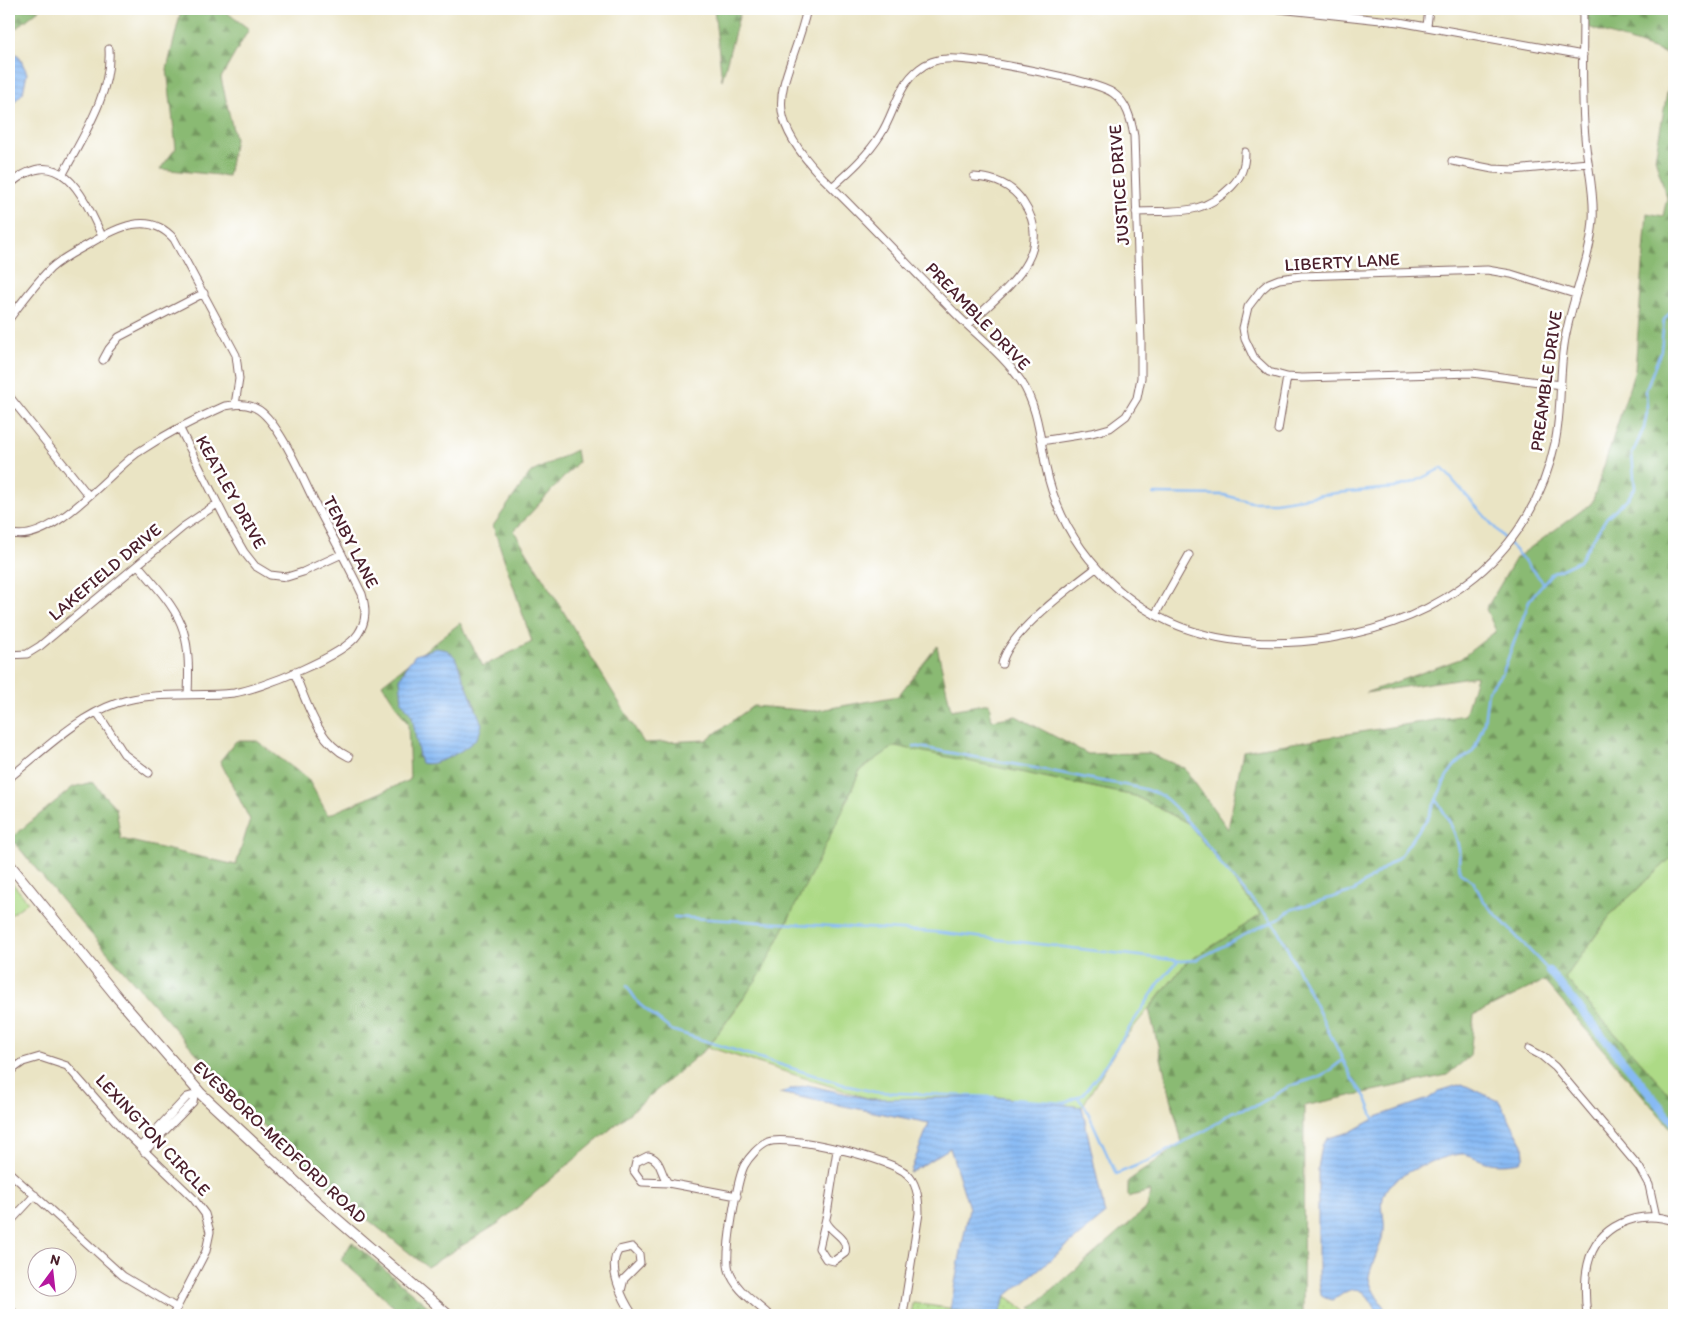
<svg xmlns="http://www.w3.org/2000/svg" width="1683" height="1324" viewBox="0 0 1683 1324" font-family="Itim,sans-serif">
  <defs>
    <pattern id="forest-firs" width="22" height="20" patternUnits="userSpaceOnUse" patternTransform="scale(1.25)"><rect width="22" height="20" fill="#8aba73"/><path d="M5 1l3.5 6h-7zM16 11l3.5 6h-7z" fill="#73975f"/></pattern>
    <pattern id="park-dots" width="8" height="8" patternUnits="userSpaceOnUse" patternTransform="scale(1.25)"><rect width="8" height="8" fill="#adda86"/><path d="M2 2h.1M6 6h.1" fill="none" stroke="#96bb74" stroke-width="1.8" stroke-linecap="round"/></pattern>
    <pattern id="water-rules" width="6" height="5" patternUnits="userSpaceOnUse" patternTransform="scale(1.25)"><rect width="6" height="5" fill="#87baf4"/><path d="M0 2.5h6" fill="none" stroke="#769fd1"/></pattern>
  </defs>
  <rect width="100%" height="100%" fill="#fff"/>
  <filter id="ink" filterUnits="userSpaceOnUse"><feTurbulence type="fractalNoise" baseFrequency=".02" numOctaves="2"/><feDisplacementMap in="SourceGraphic" scale="10" xChannelSelector="R" yChannelSelector="G"/><feConvolveMatrix kernelMatrix="1 2 1 2 8 2 1 2 1" color-interpolation-filters="sRGB"/></filter>
  <filter id="wash" filterUnits="userSpaceOnUse"><feTurbulence type="fractalNoise" baseFrequency=".0096" numOctaves="4" result="noise"/><feDisplacementMap in="SourceGraphic" scale="20" xChannelSelector="R" yChannelSelector="G"/><feGaussianBlur stdDeviation="1.12" result="paint"/><feColorMatrix in="noise" values="0 0 0 0 0 0 0 0 0 0 0 0 0 0 0 0 0 1.4 0 .05"/><feComposite in="paint" operator="in"/></filter>
  <g filter="url(#wash)">
    <rect width="100%" height="100%" fill="#eae4c4"/>
    <!-- grass -->
    <path fill="#adda86" stroke="#7c7c58" d="M895,745L1135,796L1188,823L1261,915L1186,963L1119,1045L1082,1107L997,1097L870,1099L708,1047L744,998L842,812L860,770Z
      M1674,855V1099L1565,978L1612,913Z
      M9,879L28,902L9,916Z"/>
    <!-- forest -->
    <path fill="url(#forest-firs)" stroke="#6a6c4f" d="M9,9H40L9,34Z
      M178,9H222L249,29L221,78L235,139L228,176L160,169L176,148L167,69L180,15Z
      M714,9H741L722,80Z
      M1590,9H1674V855L1612,913L1565,978L1674,1099V1132L1544,981L1474,1015L1470,1056L1447,1075L1304,1106L1303,1315H1039L1031,1308L1147,1208L1150,1191L1128,1197V1181L1182,1143L1149,1009L1186,963L1261,915L1188,823L1135,796L895,746L860,770L842,812L762,972L708,1047L499,1223L427,1267L336,1194L242,1105L63,902L11,838L73,787L92,782L116,808L121,839L236,865L250,820L220,761L236,741H257L308,779L328,815L410,780L408,724L382,684L460,623L483,666L532,642L493,526L530,473L576,450L578,462L514,531L644,743L706,740L753,706L814,711L898,696L937,646L951,710L989,703L992,720L1016,716L1088,754L1148,753L1184,768L1228,829L1243,751L1465,715L1476,676L1365,693L1460,659L1496,631L1486,609L1516,558L1592,503L1635,370L1647,213L1663,216L1667,198L1655,158L1674,56L1585,26V10Z
      M352,1242L438,1315H403L341,1260Z"/>
    <!-- park -->
    <path fill="url(#park-dots)" stroke="#7c7c58" d="M1006,1296L1032,1315H999Z
      M913,1303L997,1315H911Z"/>
    <!-- water -->
    <path fill="url(#water-rules)" stroke="#686c90" d="M9,49L19,56L27,73L23,93L9,107Z
      M436,648L447,650L455,657L482,724C481,728 480,733 478,736C470,748 436,768 421,763L419,757L412,716L402,702L400,679L407,665L415,655Z
      M1462,1084L1499,1101L1523,1144L1524,1156L1520,1162C1509,1164 1496,1165 1486,1162C1479,1160 1472,1155 1464,1154C1447,1153 1393,1175 1386,1190C1378,1205 1386,1217 1384,1232C1382,1243 1368,1273 1369,1278C1371,1291 1383,1305 1389,1315H1379C1373,1305 1365,1285 1351,1290C1345,1291 1339,1297 1333,1300L1324,1298L1321,1294L1318,1275V1168L1322,1145L1328,1138L1350,1132L1379,1116L1428,1099L1439,1091Z
      M807,1085L870,1099L997,1097L1082,1107L1105,1215L1006,1296L999,1315L950,1310L969,1208L950,1148L910,1173L929,1123L779,1093Z"/>
    <g fill="none" stroke-linecap="round" stroke-linejoin="round">
      <!-- stream -->
      <path stroke="#87baf4" stroke-width="2.5" d="M1154,494L1224,495L1251,502H1275L1336,493L1394,488L1414,482L1442,468L1543,582
        M914,746C973,757 1032,767 1091,779C1113,784 1141,785 1162,796C1173,802 1216,854 1221,865L1276,926L1353,1080L1366,1098L1375,1121
        M1436,799C1446,815 1456,831 1459,850C1460,858 1458,865 1460,873L1473,881L1484,902L1549,971
        M674,917L935,932L1182,961L1196,960L1258,928L1273,922L1293,909L1354,891L1400,856L1411,841L1429,816L1447,776L1456,764L1472,752L1475,747L1484,723L1488,691L1503,672L1530,599L1551,574L1579,561L1607,517L1628,498L1635,488L1632,454L1644,428L1647,412L1646,389L1661,351L1664,320L1674,308
        M627,986L639,1004L671,1030L848,1086L875,1092L994,1097
        M1078,1098L1085,1106L1116,1174L1148,1161L1208,1129L1232,1112L1257,1105L1290,1086L1322,1076L1343,1060
        M1012,1099L1065,1103L1082,1095L1099,1074L1159,983L1178,961"/>
      <!-- canal -->
      <path stroke="#87baf4" stroke-width="8" d="M1549,971L1674,1123"/>
    </g>
  </g>
  <g filter="url(#ink)">
    <g fill="none" stroke-linecap="round" stroke-linejoin="round">
      <defs>
        <path id="street" d="M807,9C789,87 754,104 820,175C867,221 912,269 958,316C979,337 1004,356 1021,381C1038,407 1040,438 1046,468C1056,516 1081,556 1118,589C1178,641 1255,650 1331,638C1442,621 1531,555 1555,443C1562,410 1559,377 1564,345C1570,302 1590,263 1593,220C1595,192 1587,165 1585,137C1581,95 1583,51 1583,9
          M1279,9L1399,22L1583,55
          M1427,26L1429,9
          M1452,161L1493,169L1514,170L1588,163
          M63,174C83,136 112,93 109,49
          M9,185C60,141 83,195 102,236
          M832,187C850,171 868,155 881,134C894,114 898,85 919,69C926,63 937,59 946,59C972,57 1094,80 1113,93C1127,103 1131,119 1134,136L1141,342V378L1137,398L1126,416L1110,428L1092,433L1041,441
          M1136,212C1176,210 1201,217 1231,187C1241,177 1245,167 1245,152
          M9,319C22,302 35,284 50,269C62,258 75,252 89,244C116,228 149,210 174,239L236,355L239,379L235,405
          M968,325C1001,292 1059,255 1023,202C1012,185 994,178 974,177
          M103,360L109,349L119,337L204,293
          M1561,385L1472,373L1302,378L1287,377L1269,372L1254,358L1245,339L1243,328L1248,307L1261,290L1269,283L1279,279L1301,276L1487,270L1511,274L1575,294
          M9,396L88,495
          M180,429L229,526L244,552L255,566L270,575L287,577L303,572L342,554
          M1278,430L1287,377
          M9,533C49,547 106,476 137,453C164,435 195,419 225,406C237,404 248,403 259,410C281,425 305,484 318,509C333,537 348,565 362,594C366,608 367,621 358,634C344,656 260,689 234,693C195,697 154,691 117,703C76,717 42,752 9,778
          M138,565C182,616 191,626 188,695
          M1155,615L1189,555
          M9,655L27,654L40,646L183,527L217,504
          M1002,664C1007,634 1071,587 1096,568
          M294,672C307,702 317,742 349,757
          M97,712L124,754L149,773
          M1529,1049L1542,1056L1555,1067L1639,1167L1649,1185L1656,1217
          M9,1072L23,1062L40,1057L67,1066L126,1133L193,1198L205,1214L210,1232L206,1251L173,1315
          M140,1147L187,1097L194,1095L199,1091
          M144,1152L193,1102L194,1095
          M9,1172L123,1276L177,1308
          M668,1183C660,1174 662,1159 648,1156L636,1162L634,1171L642,1182L668,1183L737,1196
          M826,1221C831,1234 849,1236 845,1253L834,1261L826,1259L819,1248L827,1214L837,1150
          M9,1223L35,1195
          M621,1291L624,1279L640,1263L639,1254L632,1247L619,1250C606,1266 623,1300 633,1315
          M9,1309L16,1315
          M769,1315C755,1302 735,1290 729,1270C724,1255 737,1181 744,1166C749,1157 759,1146 768,1142C788,1134 892,1159 907,1174C917,1183 919,1199 919,1213L903,1315
          M1587,1315C1585,1298 1584,1281 1588,1264C1597,1225 1638,1209 1674,1221"/>
        <path id="secondary" d="M9,864L118,998L201,1094L317,1202L448,1315"/>
      </defs>
      <!-- street casing -->
      <use href="#street" stroke="#826461" stroke-width="9"/>
      <!-- secondary casing -->
      <use href="#secondary" stroke="#826461" stroke-width="12"/>
      <!-- street -->
      <use href="#street" stroke="#fff" stroke-width="7"/>
      <!-- secondary -->
      <use href="#secondary" stroke="#fff" stroke-width="10"/>
    </g>
  </g>
  <g text-anchor="middle" dominant-baseline="central" stroke-width="5" stroke-linejoin="round" paint-order="stroke">
    <!-- street labels -->
    <g font-size="18" fill="#4a1f2b" stroke="#fff">
      <text transform="translate(1119 185) rotate(-94)">JUSTICE DRIVE</text>
      <text transform="translate(1342 262) rotate(-3)">LIBERTY LANE</text>
      <text transform="translate(978 316) rotate(46)">PREAMBLE DRIVE</text>
      <text transform="translate(1546 381) rotate(-82)">PREAMBLE DRIVE</text>
      <text transform="translate(231 492) rotate(61)">KEATLEY DRIVE</text>
      <text transform="translate(351 542) rotate(63)">TENBY LANE</text>
      <text transform="translate(105 572) rotate(-40)">LAKEFIELD DRIVE</text>
      <text transform="translate(153 1135) rotate(47)">LEXINGTON CIRCLE</text>
      <text transform="translate(280 1142) rotate(43)">EVESBORO-MEDFORD ROAD</text>
    </g>
  </g>
  <!-- margin -->
  <rect width="1683" height="1324" fill="none" stroke="#fff" stroke-width="30"/>
  <!-- north arrow -->
  <g transform="translate(52 1272) rotate(15)"><circle r="24" fill="#ffffff" stroke="#b7a5aa"/>
  <path d="M0-4L9 19L0 12L-9 19Z" fill="#b5179e"/>
  <text y="-8" font-size="14" font-weight="bold" text-anchor="middle" fill="#4a1f2b">N</text>
  </g>
</svg>
